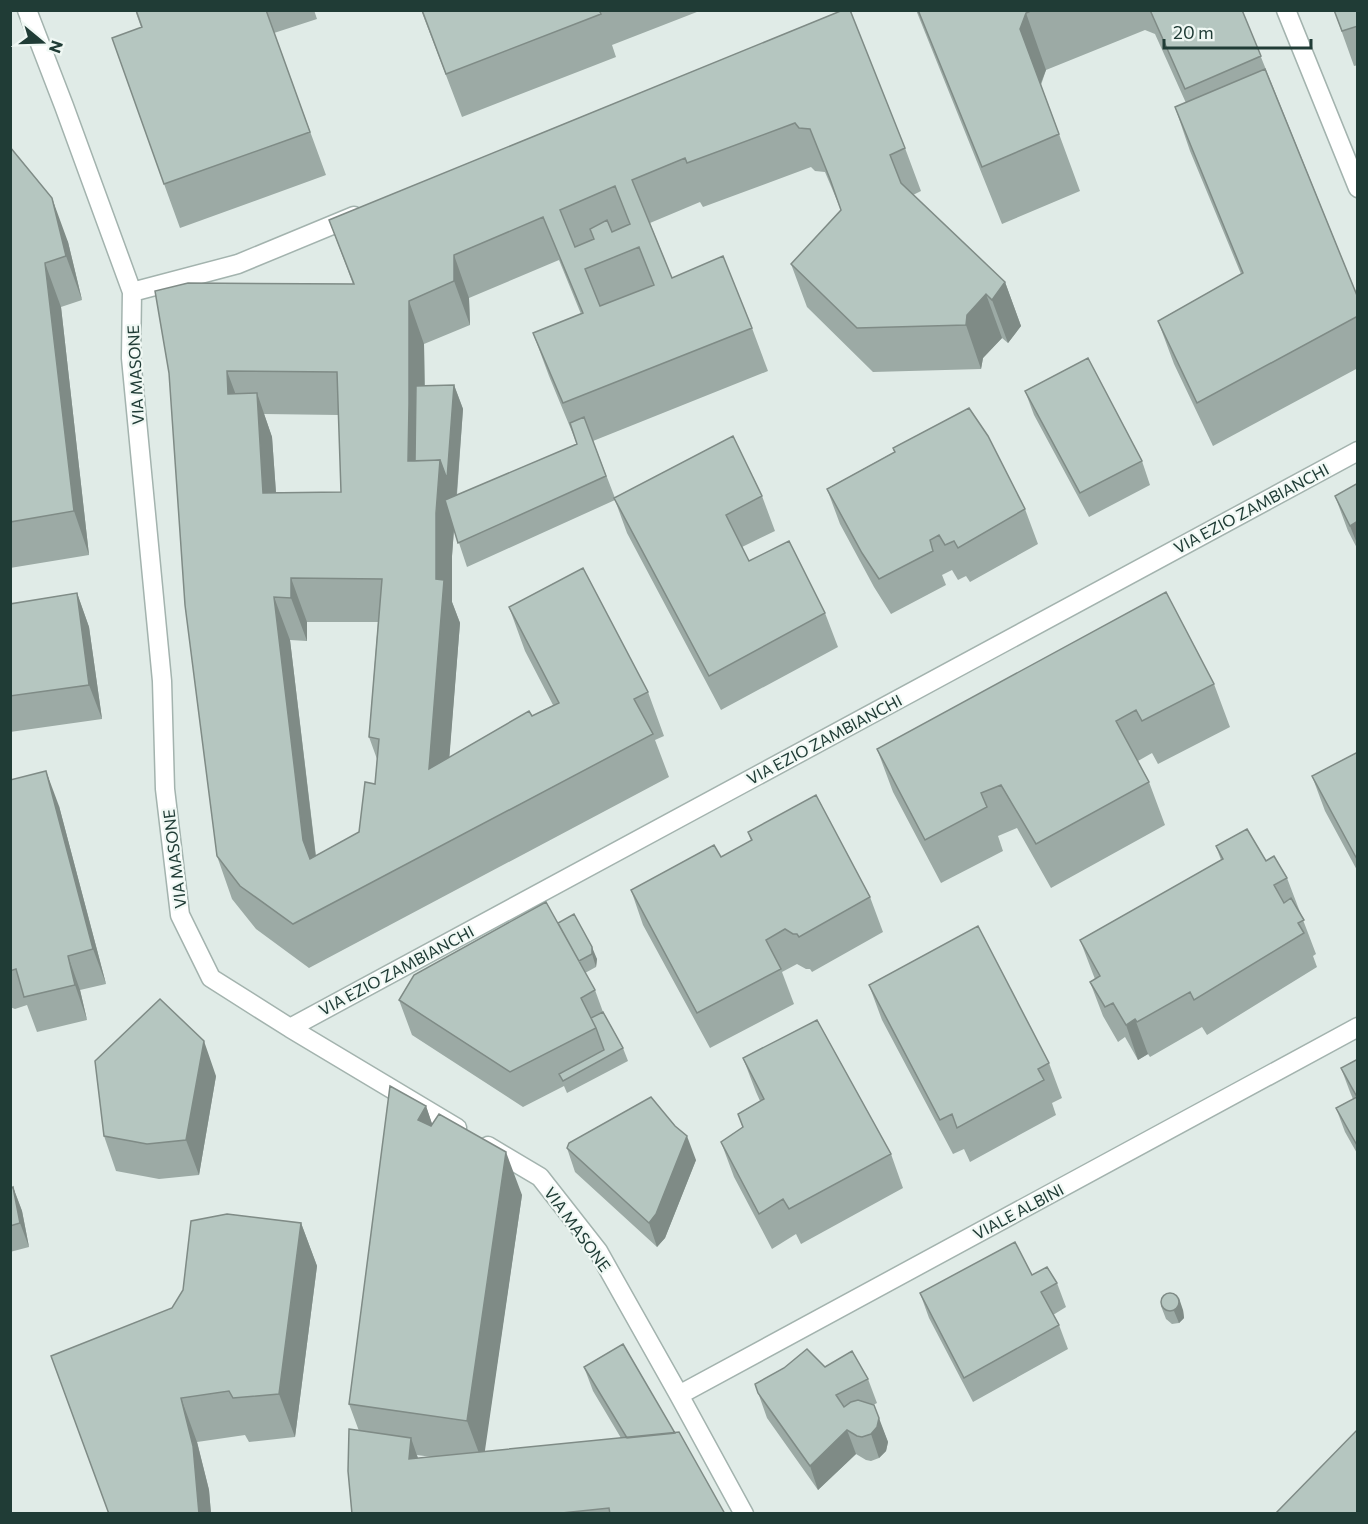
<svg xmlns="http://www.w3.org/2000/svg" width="1368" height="1524" viewBox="0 0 1368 1524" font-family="Commissioner,sans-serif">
  <rect width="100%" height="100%" fill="#e0ebe7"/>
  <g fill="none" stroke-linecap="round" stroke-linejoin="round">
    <defs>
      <path id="street" d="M27,10L64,106L132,292L131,358L162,681L165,789L180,915L211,978L290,1028L457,1128
        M1286,10L1358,188
        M132,292L238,264L354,216
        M290,1028L1358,451
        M488,1146L540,1177L598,1251L679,1395L744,1514
        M679,1395L1358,1027"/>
    </defs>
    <!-- street casing -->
    <use href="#street" stroke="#a3b3ae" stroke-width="21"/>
    <!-- street -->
    <use href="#street" stroke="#fff" stroke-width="18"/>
  </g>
  <!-- wall -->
  <path fill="#9caaa5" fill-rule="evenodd" d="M135,10H314L317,19L274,33L326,175L180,228L164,184L141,27Z
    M421,10H702L612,45L616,57L462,117Z
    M843,10L905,148L921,191L913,195L1005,282L1021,326L1008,343L1002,338L983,358L981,369L873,372L807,307L791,264L841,210L825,172L815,171L811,167L703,207L700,202L650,223L672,278L752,328L768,371L593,441L615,498L762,496L775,531L742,547L749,561L825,613L838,647L721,710L627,533L615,500L467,567L454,528L452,556V602L460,623L449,758L553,705L525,651L509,607L648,692L664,736L655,740L669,777L309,968L256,929L232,899L217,856L188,283L353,284L329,220ZM559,260L581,314L533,333L549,376L577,444L457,495L463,409L454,385H425L424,344L470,325L469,298ZM264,414L339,415L341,492H276L272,437ZM307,622H378L369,737L377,759L375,784L359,832L316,856L290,640L307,641Z
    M916,10H1242L1358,298V368L1213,446L1174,364L1158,321L1241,274L1190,151L1175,107L1186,103L1155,34L1145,30L1046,70L1041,85L1080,191L1002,224Z
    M1334,10H1358V65L1354,66Z
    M10,147L68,242L82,300L61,307L89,555L10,568Z
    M1025,391L1142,461L1150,485L1089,517L1034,415Z
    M893,448L1025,509L1038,544L970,582L966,576L958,580L952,570L942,575L946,585L891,614L874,587L840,524L827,489L894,452Z
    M1358,483V550L1348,531L1335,496Z
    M77,593L89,627L102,719L10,732V604Z
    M1214,684L1230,727L1158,764L1152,753L1138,761L1149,782L1165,825L1051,888L1017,828L998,836L1003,851L941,883L893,792L877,749Z
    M1358,752V872L1325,811L1312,776Z
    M10,780L59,806L106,984L80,990L87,1020L37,1032L27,1005L15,1009L10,1007Z
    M748,832L870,897L883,932L812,972L810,969H806L797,964L782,972L794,1004L710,1048L643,925L631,890L721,857L751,841Z
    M1216,846L1266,861L1287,878L1316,954L1313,956L1317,967L1207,1035L1202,1027L1150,1057L1148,1054L1138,1060L1125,1037L1118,1042L1103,1016L1090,982L1095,979L1093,974L1080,940L1221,860Z
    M558,923L597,959L596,967L585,973L595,990L603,1012L623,1048L628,1061L567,1093L564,1086L523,1107L412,1035L399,1000Z
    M869,985L1049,1063L1062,1098L1052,1103L1056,1115L970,1162L964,1149L953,1154L882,1020Z
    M743,1058L891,1154L903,1188L801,1244L796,1234L772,1249L734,1177L721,1142L743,1128L738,1114L760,1101L756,1092Z
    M1358,1059V1155L1345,1132L1336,1108L1353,1099L1350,1092L1341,1068Z
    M216,1076L199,1175L159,1179L116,1171L104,1136Z
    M426,1106L432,1124L522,1195L484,1452L621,1438L593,1391L584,1367L675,1433L725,1514H352L359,1431L349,1404ZM417,1455L432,1457L418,1458Z
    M567,1148L696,1160L665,1238L657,1247L575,1172Z
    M13,1187L22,1211L29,1247L10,1252V1189Z
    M301,1223L317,1266L295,1437L249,1442L245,1435L197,1442L209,1490L211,1514H109L172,1308Z
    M1057,1283L1066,1307L1053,1315L1059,1325L1068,1349L973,1402L929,1318L920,1293Z
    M1161,1306L1183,1310L1184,1318L1179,1323L1172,1324L1166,1319Z
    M825,1367L868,1379L877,1403L873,1405L888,1442L886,1451L879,1458L871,1461L866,1460L856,1454L818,1490L767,1418L755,1384L784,1368Z"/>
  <!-- shaded-wall -->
  <path fill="#7f8b86" d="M1026,13L1046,70L1040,85L1020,29Z
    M52,198L68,242L82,300L66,256Z
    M454,255L469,298L470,325L454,281Z
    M45,263L61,307L89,555L74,511Z
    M1005,282L1021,326L1008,343L992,300Z
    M986,294L1002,338L983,358L981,369L966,325L967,315Z
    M409,301L424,344L425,448L424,480L408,461Z
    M227,371L243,414L228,394Z
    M454,385L463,409L452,556V602L460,623L445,813L429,769L436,579V513L440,460Z
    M257,393L272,437L279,536L263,493Z
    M1358,521V546L1350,526Z
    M291,578L307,622V641L291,598Z
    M77,593L89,627L102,719L89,685Z
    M274,597L290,640L319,884L303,840Z
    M46,771L59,806L106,984L93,949Z
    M592,947L597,959L596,967L592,954Z
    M68,956L80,990L87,1020L75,985Z
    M1135,1019L1148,1054L1138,1060L1126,1025Z
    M204,1041L216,1076L199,1175L186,1140Z
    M426,1106L441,1150L418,1120Z
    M687,1136L696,1160L665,1238L657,1247L649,1223Z
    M506,1152L522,1195L483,1464L467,1421Z
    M13,1187L22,1211L29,1247L20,1223Z
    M301,1223L317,1266L295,1437L279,1394Z
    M1179,1298L1183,1310L1184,1318L1179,1323L1174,1311Z
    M181,1398L197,1442L209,1490L211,1514H199Z
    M879,1418L888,1442L886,1451L879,1458L871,1434Z
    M847,1430L856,1454L818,1490L810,1466Z
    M411,1438L426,1482L409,1459Z"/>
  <!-- building -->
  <path fill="#b5c6c0" stroke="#7f8b86" stroke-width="1.5" fill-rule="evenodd" d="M136,10H266L310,132L164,184L112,38L142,27Z
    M422,10H599L601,14L446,74Z
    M843,10H850L905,148L890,155L901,183L1005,282L992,300L986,294L967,315L966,325L857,328L791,264L841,210L830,179L810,129L799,128L795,123L687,163L685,158L632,180L672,278L723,256L752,328L563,403L533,333L583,313L543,217L454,255V281L409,301V404L408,461L440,460L436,513V579L444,580L429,769L529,711L532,716L559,703L509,607L583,568L648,692L634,699L653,734L293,924L240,886L217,856L185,605L169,373L155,291L188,283L354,284L329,220ZM615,186L630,224L612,232L607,220L590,229L594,239L575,247L560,210ZM639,247L654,285L600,306L585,269ZM227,371L337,372L341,492L263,493L257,393L228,394ZM291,578L382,579L369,737L379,739L375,784L365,782L359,832L310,859L303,840L274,597L291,598Z
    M918,10H1033L1026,13L1020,29L1059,134L982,167Z
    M1150,10H1242L1261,56L1185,89Z
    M1334,10H1358V26L1342,31Z
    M1265,69L1358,298V316L1197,403L1158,321L1243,273L1175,107Z
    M10,147L52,198L66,256L45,263L74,511L10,522Z
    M1088,358L1142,461L1080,493L1025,391Z
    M454,385L447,479L440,460L415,461L416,386Z
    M969,408L988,436L1025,509L958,548L954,541L945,545L939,535L930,540L933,551L879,579L862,553L827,489L895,452L893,448Z
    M584,417L606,476L458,543L445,500L577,444L570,423Z
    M733,436L762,496L726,515L749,561L789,541L825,613L709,676L614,498Z
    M1358,483V521L1350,526L1335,496Z
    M1166,592L1214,684L1142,721L1136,710L1116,721L1149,782L1036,844L1001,785L981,793L987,807L925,840L877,749Z
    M77,593L89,685L10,696V604Z
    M1358,752V861L1312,776Z
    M46,771L93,949L68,956L75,985L24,997L16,969L10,971V780Z
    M816,795L870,897L799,937L797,934H793L785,929L766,940L781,969L697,1013L631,890L714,845L721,857L752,840L748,832Z
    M1247,829L1266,861L1274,856L1287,878L1274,885L1284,903L1291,898L1304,920L1298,923L1304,933L1194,1000L1190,992L1137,1022L1135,1019L1126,1025L1113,1003L1105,1007L1090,982L1100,976L1080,940L1223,859L1216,846Z
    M546,902L595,990L581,998L596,1028L510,1072L399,1000L414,975Z
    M574,914L592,947V954L579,961L558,923Z
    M978,926L1049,1063L1038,1069L1044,1080L957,1128L952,1114L940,1120L869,985Z
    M160,999L204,1041L186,1140L147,1144L104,1136L95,1061Z
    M603,1012L623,1048L563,1081L559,1074L604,1050L596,1028L591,1018Z
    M817,1020L891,1154L789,1209L783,1199L759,1214L721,1142L743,1127L738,1114L764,1099L743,1058Z
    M1358,1059V1147L1336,1108L1357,1097L1341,1068Z
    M390,1086L426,1106L418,1120L431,1126L439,1114L506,1152L467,1421L349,1404Z
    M651,1097L675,1126L687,1136L656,1214L649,1223L567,1148L569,1143Z
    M13,1187L20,1223L10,1226V1189Z
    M227,1214L301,1223L279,1394L233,1398L229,1391L181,1398L193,1446L199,1514H109L51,1356L172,1308L183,1290L191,1221Z
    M1015,1242L1032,1275L1047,1267L1057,1283L1041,1292L1059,1325L964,1378L920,1293Z
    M1161 1302a9 9 0 1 1 18 0a9 9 0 1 1-18 0Z
    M623,1344L675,1433L627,1438L584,1367Z
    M807,1349L825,1367L852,1351L868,1379L836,1395L844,1407L851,1402L858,1400L874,1405L879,1418L877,1427L871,1434L862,1437L857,1436L847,1430L810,1466L758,1393L755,1384L784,1368Z
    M349,1429L411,1438L409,1459L679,1432L725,1514H610L609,1508L552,1514H352L348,1471Z
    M1358,1429V1514H1275Z"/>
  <g text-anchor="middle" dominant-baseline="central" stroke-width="4.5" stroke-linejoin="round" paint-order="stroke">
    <!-- street labels -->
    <g font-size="16" fill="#203c36" stroke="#f0f8f4">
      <text transform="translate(135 375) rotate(-93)">VIA MASONE</text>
      <text transform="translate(1251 508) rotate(-28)">VIA EZIO ZAMBIANCHI</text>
      <text transform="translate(824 739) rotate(-28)">VIA EZIO ZAMBIANCHI</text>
      <text transform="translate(174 859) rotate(-97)">VIA MASONE</text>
      <text transform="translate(396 970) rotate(-28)">VIA EZIO ZAMBIANCHI</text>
      <text transform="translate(1018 1211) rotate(-28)">VIALE ALBINI</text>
      <text transform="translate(578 1229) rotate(54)">VIA MASONE</text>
    </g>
  </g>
  <!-- border -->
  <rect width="1368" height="1524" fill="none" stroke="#203c36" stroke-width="24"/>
  <!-- north arrow -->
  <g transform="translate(42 42) rotate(109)" stroke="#f0f8f4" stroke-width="4.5" paint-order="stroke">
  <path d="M0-4.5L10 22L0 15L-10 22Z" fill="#203c36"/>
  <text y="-9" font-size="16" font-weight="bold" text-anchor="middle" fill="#203c36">N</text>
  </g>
  <!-- scale -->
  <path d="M1164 39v9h147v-9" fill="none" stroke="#203c36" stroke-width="3"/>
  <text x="1173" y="39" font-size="18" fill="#203c36" stroke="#f0f8f4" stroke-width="4.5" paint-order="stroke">20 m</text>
</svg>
